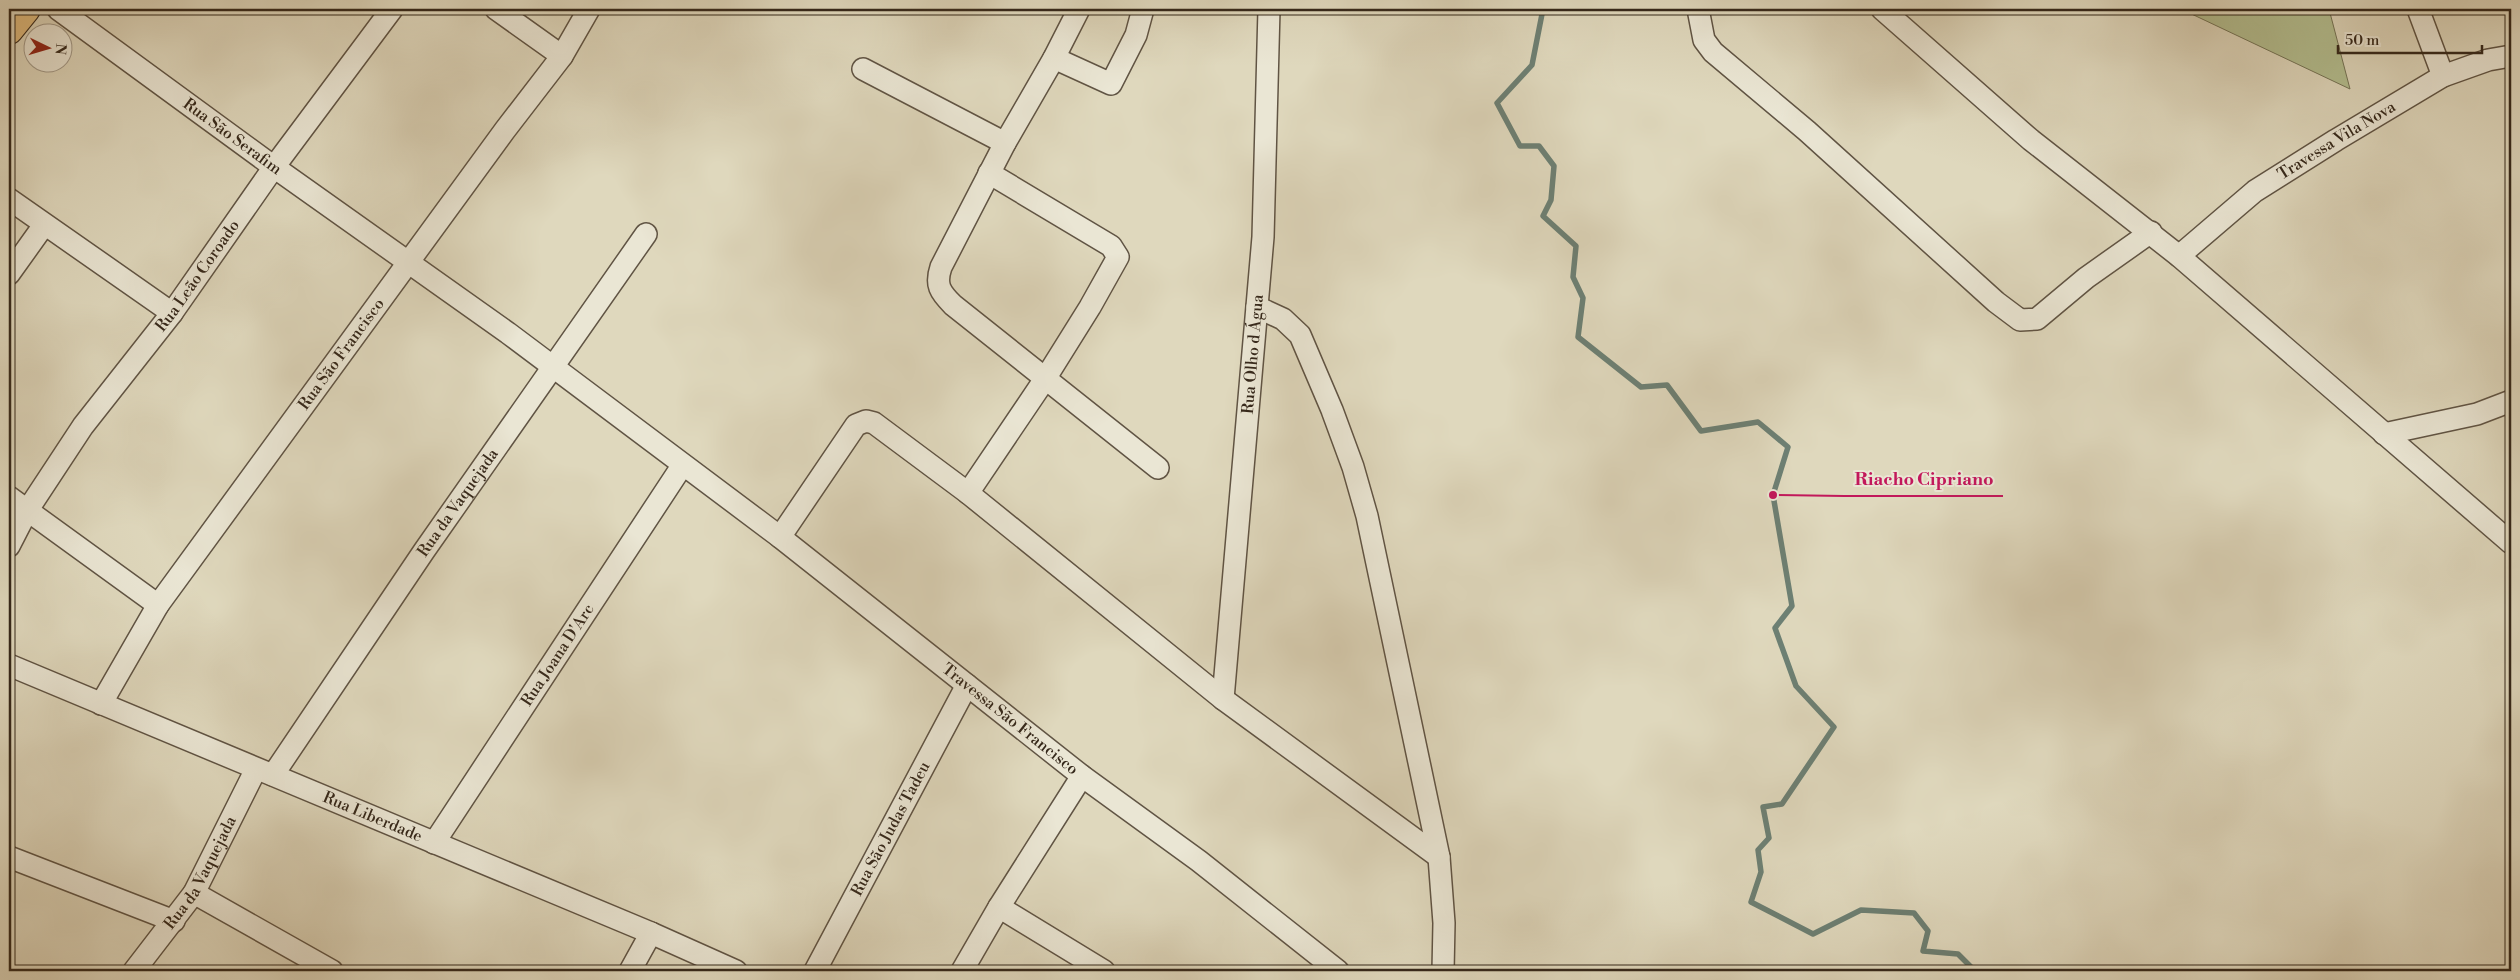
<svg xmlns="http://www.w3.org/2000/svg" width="2520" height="980" viewBox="0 0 2520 980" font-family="'Libre Bodoni',serif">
  <rect width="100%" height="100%" fill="#dfd8bd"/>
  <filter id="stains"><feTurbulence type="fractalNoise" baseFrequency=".004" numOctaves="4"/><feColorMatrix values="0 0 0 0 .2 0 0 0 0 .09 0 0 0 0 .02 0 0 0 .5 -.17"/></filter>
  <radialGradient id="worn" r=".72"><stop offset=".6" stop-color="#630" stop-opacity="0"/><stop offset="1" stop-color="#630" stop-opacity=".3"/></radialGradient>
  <!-- green -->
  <path fill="#b3be90" stroke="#747356" d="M2181,9H2329L2350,89Z"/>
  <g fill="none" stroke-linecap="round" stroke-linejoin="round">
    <!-- stream -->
    <path stroke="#6d8074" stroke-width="5.5" d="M1543,9L1532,65L1497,103L1520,146H1539L1554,166L1551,200L1543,216L1576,246L1573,277L1583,298L1578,337L1641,387L1667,385L1701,431L1758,422L1788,447L1773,495L1792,606L1775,628L1796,686L1834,727L1782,804L1763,807L1769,838L1758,850L1761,872L1751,902L1813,934L1861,910L1914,913L1928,931L1923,951L1958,954L1975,971"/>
    <defs>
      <g id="minor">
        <path id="s1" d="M58,9L274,167L508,333L780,537L1082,776L1199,861L1338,971"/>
        <path d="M496,9L562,56"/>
        <path d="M1079,9L1054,58L1005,143L941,267C935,285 940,292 953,305L1158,468"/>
        <path d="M1698,9L1704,40L1713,52L1807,131L1996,302L2020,320L2037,319L2086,278L2151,232"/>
        <path d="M1882,9L2031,140L2179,256L2511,543"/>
        <path d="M2418,9L2443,76"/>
        <path d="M1054,58L1111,84L1136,35L1143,9"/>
        <path d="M863,69L1005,143"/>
        <path d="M9,199L172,313"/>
        <path id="s2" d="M2179,256L2255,191L2336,140L2443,76L2488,60L2511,56"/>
        <path d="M9,274L44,225"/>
        <path d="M1257,307L1283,319L1300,335L1332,410L1353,467L1367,516L1439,857L1444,923L1443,971"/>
        <path d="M2384,434L2477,414L2511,401"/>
        <path d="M968,493L1045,379L1090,307L1118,257L1111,246L989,173"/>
        <path d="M9,497L158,605"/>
        <path d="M780,537L856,425L866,421L874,423L968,493L1223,699L1439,857"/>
        <path id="s3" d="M9,546L27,511L83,426L172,313L274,167L392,9"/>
        <path id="s4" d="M9,665L651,933L736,971"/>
        <path id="s5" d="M1223,699L1263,237L1269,9"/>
        <path id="s6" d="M101,704L158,605L505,130L562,56L589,9"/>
        <path id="s7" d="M273,775L424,551L646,234"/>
        <path id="s8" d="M434,843L682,466"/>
        <path d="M9,857L174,921"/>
        <path d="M194,893L332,971"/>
        <path d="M999,907L1104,971"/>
        <path id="s9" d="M134,971L194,893L256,769"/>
        <path d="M630,971L651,933"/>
        <path id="s10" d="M815,971L967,685"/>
        <path d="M962,971L999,907L1082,776"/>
      </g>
      <path id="major" d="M9,30L26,9"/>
    </defs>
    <!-- minor casing -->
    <use href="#minor" stroke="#605444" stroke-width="24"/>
    <!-- major casing -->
    <use href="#major" stroke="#35281b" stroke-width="30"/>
    <!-- minor -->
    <use href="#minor" stroke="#eae6d4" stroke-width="21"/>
    <!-- major -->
    <use href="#major" stroke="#e0bc7e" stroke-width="28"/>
  </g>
  <g text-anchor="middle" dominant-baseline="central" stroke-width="4" stroke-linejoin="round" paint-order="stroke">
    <!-- street labels -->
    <g font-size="16" fill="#35281b" stroke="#eae6d4">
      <text stroke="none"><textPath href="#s1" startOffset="216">Rua São Serafim</textPath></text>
      <text stroke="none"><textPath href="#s2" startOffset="196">Travessa Vila Nova</textPath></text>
      <text stroke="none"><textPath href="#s3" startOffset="330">Rua Leão Coroado</textPath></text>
      <text stroke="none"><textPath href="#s6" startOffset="425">Rua São Francisco</textPath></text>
      <text stroke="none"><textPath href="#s5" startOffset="346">Rua Olho d Água</textPath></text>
      <text stroke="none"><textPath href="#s7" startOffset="329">Rua da Vaquejada</textPath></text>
      <text stroke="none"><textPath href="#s8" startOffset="225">Rua Joana D'Arc</textPath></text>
      <text stroke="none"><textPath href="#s1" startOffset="1188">Travessa São Francisco</textPath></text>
      <text stroke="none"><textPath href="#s4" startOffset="394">Rua Liberdade</textPath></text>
      <text stroke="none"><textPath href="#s10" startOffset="161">Rua São Judas Tadeu</textPath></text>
      <text stroke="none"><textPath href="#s9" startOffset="119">Rua da Vaquejada</textPath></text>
    </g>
  </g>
  <!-- callouts -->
  <path fill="none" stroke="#c2185b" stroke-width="2" d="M1773 495L1844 496H2003"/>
  <circle fill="#c2185b" stroke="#eae6d4" stroke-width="2" cx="1773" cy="495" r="5"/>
  <g font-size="18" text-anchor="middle" font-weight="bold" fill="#c2185b" stroke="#eae6d4" stroke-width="4" stroke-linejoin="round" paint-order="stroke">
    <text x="1924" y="485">Riacho Cipriano</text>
  </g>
  <!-- margin -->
  <rect width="2520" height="980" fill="none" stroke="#dfd8bd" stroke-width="30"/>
  <rect x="10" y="10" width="2500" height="960" fill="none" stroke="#35281b" stroke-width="2.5"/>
  <rect x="15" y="15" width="2490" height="950" fill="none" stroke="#35281b"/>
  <!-- north arrow -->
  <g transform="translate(48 48) rotate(95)"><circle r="24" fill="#eae6d4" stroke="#a29a8a"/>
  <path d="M0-4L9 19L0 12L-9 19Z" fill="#8f2418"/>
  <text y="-8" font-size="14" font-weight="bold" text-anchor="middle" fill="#35281b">N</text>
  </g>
  <!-- scale -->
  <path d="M2338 45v8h144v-8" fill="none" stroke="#35281b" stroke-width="2.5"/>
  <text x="2345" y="45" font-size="15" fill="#35281b" stroke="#eae6d4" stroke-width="4" paint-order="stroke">50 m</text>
  <rect width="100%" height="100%" filter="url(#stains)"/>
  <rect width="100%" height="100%" fill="url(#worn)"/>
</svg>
